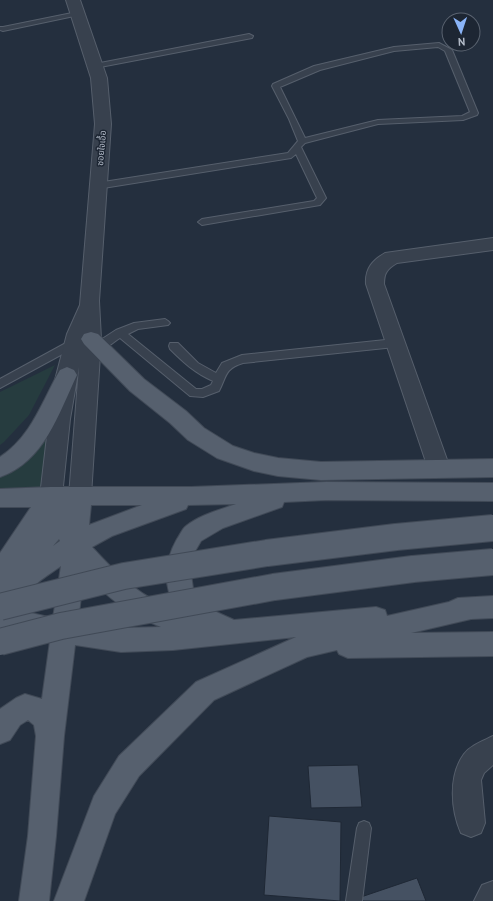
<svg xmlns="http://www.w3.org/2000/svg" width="493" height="901" viewBox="0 0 493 901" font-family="'PT Sans','Noto Sans Thai',sans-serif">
  <rect width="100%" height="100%" fill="#242f3e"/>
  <!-- green -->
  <path fill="#263c3f" d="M55,365L29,415L4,442L0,445V392Z
    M61,414L46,492H0V469Z"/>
  <!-- building -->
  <path fill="#455162" stroke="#1f2835" d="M358,765L362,807L311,808L308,766Z
    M269,816L341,822L340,901L264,895Z
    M417,878L426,901H363L361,897Z"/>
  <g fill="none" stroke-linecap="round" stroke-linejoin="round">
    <defs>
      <path id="lane" d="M77,12L81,14L79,15L3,31L0,30V27H3Z
        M249,34L253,36L252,38L95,68L91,66L95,64Z
        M439,43L452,50L478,113L477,115L463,120L378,124L305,143L301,147L326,198L320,205L202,225L198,222L202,219L314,201L317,198L296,154L291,158L97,189L93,186L97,183L288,153L298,141L289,119L272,86L273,84L314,66L394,47ZM438,47L445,51L470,112L462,116L378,120L305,138L280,87L320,70L394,51Z
        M165,319L168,321L170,323L168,325L138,329L128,334L196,389H202L211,385L213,381C195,373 183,362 170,349L169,346L170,343H178L198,363L216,373L222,363L242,355L395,339L399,340L400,343L399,346L395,347L243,363C224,369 227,376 219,391L203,397L190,396L120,338C113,342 105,351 96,349L95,346L96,343L116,330L134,323Z
        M75,338L79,339L80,342L79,345L0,388V379Z
        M364,821L369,823L371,828L362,901H346L357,828L359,823Z"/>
      <path id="street" d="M66,0H80L107,78L111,124L99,301L101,339L91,496L88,503L80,505L72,503L69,496L79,367L70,419L62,496L59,503L51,505L43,503L40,496L49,419L55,380L67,334L80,305L95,124L91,78Z
        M493,238V250L397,263C387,269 384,273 384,284L450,468L447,474L439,477L431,474L428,468L366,284C365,268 373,260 385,253Z
        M493,736V765L484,773L481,780L485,823L481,833L471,837L461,833C451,810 448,776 464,754C471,745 483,741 493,736Z
        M493,881V901H474L482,885Z"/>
      <path id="primary" d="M91,332L98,334L144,379L186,411L204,428L233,446L254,453L278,458L321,462L493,459V477L321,480L278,476L254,471L217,458L188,440L170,423L130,391L84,344L81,339L84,334Z
        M67,367L74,370L77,375C59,413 44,462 0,477V457C32,436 42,401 60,370Z
        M326,482L493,483V501L326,500L284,502L282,507L223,528L201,541L194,553L190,568L194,595L201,605L234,620L376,607L385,610L387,616L449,602L458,598L493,596V618L471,619L411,633L493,632V656L348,658L339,654L337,650L307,657L214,700L139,776L115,814L84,901H54L94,796L119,756L196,682L296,637L173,650L121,652L75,645L64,736L56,836L49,901H19L28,836L36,736L34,725L28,720L20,725L10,740L0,744V709L16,698L25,694L42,699L50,641L0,628V553L31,507H0V489L51,487H191ZM236,504C219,510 200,515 186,526C182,529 180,535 177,539C164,562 163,586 176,609C141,599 116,573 92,547L112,536L186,509L188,505ZM91,505H142L89,525ZM59,539L60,541L53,546ZM61,566L53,618L14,609C24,590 44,578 61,566ZM84,572C106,597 130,615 161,627L121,628L78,622Z"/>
    </defs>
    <!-- lane casing -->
    <use href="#lane" stroke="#565f6c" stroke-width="2"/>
    <!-- street casing -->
    <use href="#street" stroke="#565f6c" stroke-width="2"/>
    <!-- primary casing -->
    <use href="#primary" stroke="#414a57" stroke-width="2"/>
    <!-- lane -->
    <use href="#lane" fill="#38414e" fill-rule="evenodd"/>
    <!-- street -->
    <use href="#street" fill="#38414e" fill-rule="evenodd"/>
    <!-- primary -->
    <use href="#primary" fill="#56606e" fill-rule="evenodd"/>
    <defs>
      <path id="primary-bridge" d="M0,607L124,576L267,553L396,537L493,528
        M0,642L61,626L274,587L413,569L493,562"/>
    </defs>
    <!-- primary-bridge casing -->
    <use href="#primary-bridge" stroke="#414a57" stroke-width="28" stroke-linecap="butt"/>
    <!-- primary-bridge -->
    <use href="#primary-bridge" stroke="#56606e" stroke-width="26"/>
  </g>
  <g text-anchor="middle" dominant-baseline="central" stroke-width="3" stroke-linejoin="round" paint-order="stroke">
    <!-- far-street labels -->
    <g font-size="9" fill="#b4bcc9" stroke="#1d2633">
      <text transform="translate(101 148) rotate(-85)">ซอยใจเอื้อ</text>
    </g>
  </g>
  <!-- north arrow -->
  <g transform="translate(461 32) rotate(177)"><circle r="19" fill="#1d2633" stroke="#59626f"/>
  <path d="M0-3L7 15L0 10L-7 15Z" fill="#8ab4f8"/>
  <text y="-6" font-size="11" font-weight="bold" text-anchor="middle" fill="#b4bcc9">N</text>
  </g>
</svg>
